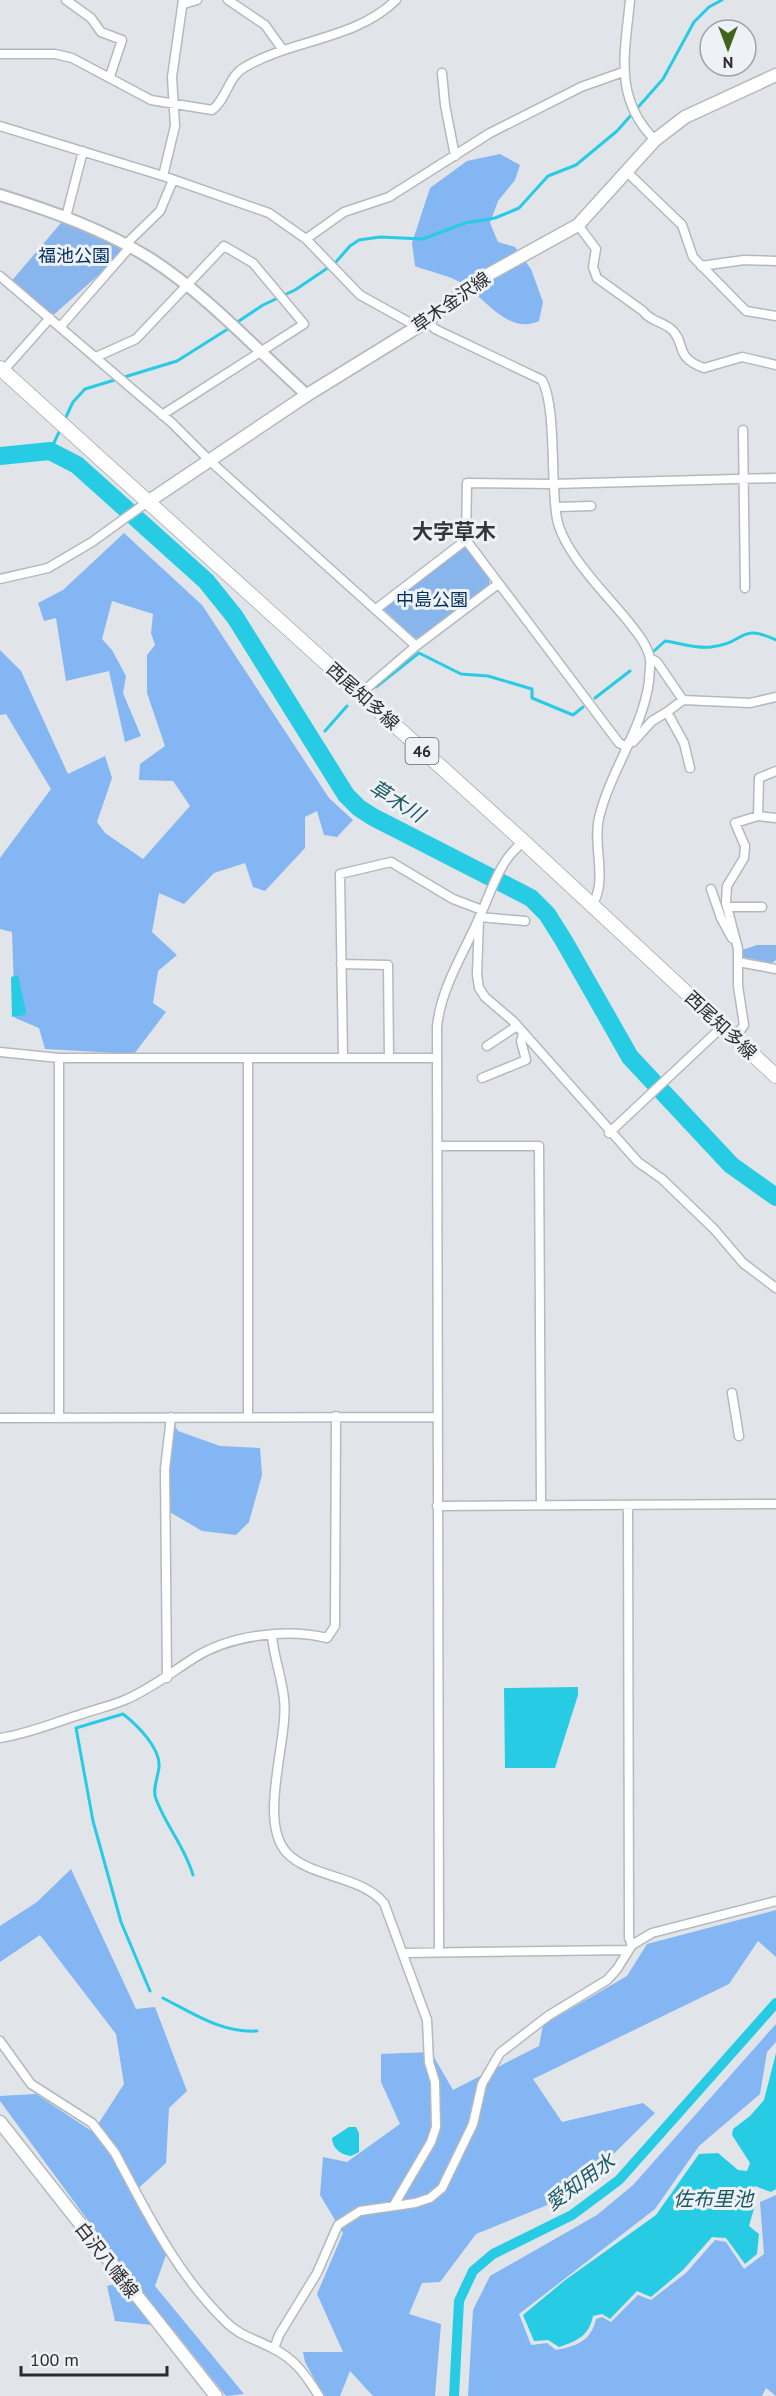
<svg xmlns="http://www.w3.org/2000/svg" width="776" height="2396" viewBox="0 0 776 2396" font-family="'PT Sans','Noto Sans JP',sans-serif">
  <rect width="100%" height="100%" fill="#e1e4e9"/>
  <!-- green -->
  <path fill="#87b5ec" d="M66,217L130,247L50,318L9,284Z
    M464,545L490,578L489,585L420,638H415L382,608Z
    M757,945H776V960L772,963L742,957V950Z"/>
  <!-- forest -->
  <path fill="#83b6f2" d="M500,154L520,165L515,180L498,201L490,223L498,242L515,247L531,269L543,302L539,321C508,335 486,299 463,284C450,275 430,272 415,266L412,243L430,188L467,161Z
    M124,533L202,605L329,798L353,820L337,837L324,835L317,811L305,817V848L265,891L253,887L245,863L214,873L184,904L159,893L152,932L177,955L158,971L153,1003L166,1012L134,1054L45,1049L39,1028L15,1018L12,932L0,929V858L51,789L6,714L0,715V650L21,671L68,774L105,756L112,778L97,822L105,833L143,859L190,806L173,781L139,780L140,764L165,746L147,693V655L155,645L151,633L153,614L112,601L102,639L112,650L126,676L123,693L141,736L125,742L109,671L66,681L56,618L44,621L38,603L63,590Z
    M175,1426L178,1431L220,1446L260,1448L262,1475L249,1522L236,1535L202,1531L168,1511L167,1471L172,1429Z
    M71,1869L136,2009L155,2007L187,2091L169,2108L166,2163L132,2194L166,2255L155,2286L244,2394L226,2396L171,2327L115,2321L107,2286L131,2279L0,2101V2096L36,2094L93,2132L124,2084L116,2034L40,1935L0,1962V1926L37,1902Z
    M776,1910V1957L758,1941L729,1984L533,2079L562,2122L643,2103L655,2113L572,2195L476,2234L440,2282L422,2283L409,2314L441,2324L435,2396H373L350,2371L340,2396H324L305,2362L303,2352H343L317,2294L343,2233L320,2195L323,2157L347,2162L400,2124L381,2082V2054L431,2052L453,2090L539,2046L543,2025L627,1976L647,1944Z
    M776,2024V2042L767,2052L760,2094L699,2146L655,2209L519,2314L531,2345L547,2343L556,2350C577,2346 591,2341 596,2319L602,2317L611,2322L638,2295L651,2300L686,2273L715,2240L726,2242L744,2269L764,2254L760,2202L776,2195V2396L766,2388L762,2396H468L473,2310L490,2276L597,2215L633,2185Z"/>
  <!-- water -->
  <path fill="#27cce4" d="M18,975L26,1012L25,1015L12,1017L11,977Z
    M578,1687V1695L555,1768H505L504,1688Z
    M776,2053V2189L771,2192L755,2186L749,2192L755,2205L749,2226L759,2234L757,2254L745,2264L726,2238L712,2237L683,2270L651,2297L637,2291L610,2319L602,2314L593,2316C589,2336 577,2341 559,2347L548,2340L534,2341L523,2315L564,2281L656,2215L699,2154L718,2153L738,2170L747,2171L750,2163L732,2135L733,2129L750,2116L764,2100Z
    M349,2127H356L359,2133V2152L351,2156C341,2155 332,2148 332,2138Z"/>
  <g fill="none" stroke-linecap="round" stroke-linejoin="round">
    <!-- stream -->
    <path stroke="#27cce4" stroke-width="3" d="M236,323L263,305L295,290L335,263L350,246L359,240L380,237L423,239L465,223L495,218L519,208L548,176L576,165L617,131L663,79L694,22L709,7L722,0
      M65,419L73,402L85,389L177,361L231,327
      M50,451L61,428
      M654,651L665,641C681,643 695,649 711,647C745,644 739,622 776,640
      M376,687L419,653L461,674L488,676L532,689V698L573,715L583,707
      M595,698L630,671
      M325,731L347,706
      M150,1991L121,1922L93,1821L76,1728L123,1714C136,1724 161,1748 159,1767C158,1777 152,1790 156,1799C166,1826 185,1847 193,1875
      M163,1998C194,2014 222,2033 257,2031"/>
    <!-- canal -->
    <path stroke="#27cce4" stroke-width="10" d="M454,2396L459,2301L473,2271L493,2254L572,2215L619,2180L776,2003"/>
    <!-- river -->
    <path stroke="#27cce4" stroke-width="18" d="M0,456L50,451L77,465L206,581L235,617L346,795L359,808L373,817L531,898L547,914L564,941L630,1057L731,1165L776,1197"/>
    <defs>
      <path id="minor" d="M66,0L91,18L101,32L122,40L110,76
        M228,0L265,25L283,50
        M630,0C625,53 613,98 655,140
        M184,4L197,0
        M0,54H55L72,58L151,100L212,110C227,99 228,76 245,67C293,39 355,40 396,0
        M442,73L445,105L455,156
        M0,126L163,176L269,213L306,239L360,295L416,326
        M627,172L682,225L693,257L746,311L776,316
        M163,176L175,126L172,77L183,0
        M66,217L83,151
        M578,225L596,249L593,267L597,278L643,311C650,321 661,321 671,329C687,343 673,357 704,368L742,357L776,365
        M306,239L344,212L389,197L490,133L581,87L623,72
        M125,245L160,211L173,180
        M701,266L744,260L776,261
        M0,276L172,423L210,461L416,646
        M427,321L435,329L542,380C557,408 550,483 557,519C564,553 605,593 627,620C635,630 648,645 650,659C651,665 649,675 649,681C643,729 610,771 599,818C592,847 609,881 591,907
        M61,326L130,247
        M96,357L136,339L224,246L253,263L304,324L162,415
        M3,371L50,318
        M743,430L745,588
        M557,507L591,506
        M0,579L48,568L92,542L146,503
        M376,609L466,540
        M650,658L657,662L683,700
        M360,694L416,646L498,584
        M629,742H633L652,721L667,712
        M627,747L619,743L466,540L467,483L553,484L776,478
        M690,768L684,743L667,712L683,700L750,703L776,697
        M758,816L759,778L776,771
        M711,889L721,918L732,938
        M727,907H762
        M480,917L525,921
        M479,919L477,975L479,988L485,997L513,1021L638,1162L662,1179L714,1229L743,1263L776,1288
        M738,962L776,969
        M341,964L388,965L389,1058
        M735,1038L744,1025L738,986V949L726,903L727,886L744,858L745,846L735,823L758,816L776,818
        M487,1046L517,1026
        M0,1052L59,1058H437
        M59,1058V1418
        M248,1058V1418
        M343,1058L340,874L391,862L453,899L482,910
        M482,1078L526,1060L521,1041L523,1034
        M609,1133L723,1026
        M437,1146H539L541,1504
        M732,1393L739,1436
        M0,1418L438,1417
        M628,1505L629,1938L632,1945
        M437,1506L776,1504
        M272,1636C274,1658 282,1678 284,1699C289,1739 257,1821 287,1853C311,1878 360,1875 384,1903L427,2020L429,2062L435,2082L436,2127L431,2142L394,2205
        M167,1678L165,1469L171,1417
        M0,1738C28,1734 53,1723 79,1715C95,1709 112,1706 127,1699C152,1688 172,1672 194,1658C230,1635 287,1628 327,1638L335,1626L336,1416
        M439,1951L437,1027C441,987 464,953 479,918C491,893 500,857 524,842
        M403,1953L628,1950
        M0,2041L31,2084L92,2123L115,2153C147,2213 176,2273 225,2321C238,2335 255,2339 272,2348C294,2358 306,2375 319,2396
        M274,2349L279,2335L317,2273L338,2225L360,2211L415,2203L430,2198L442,2188L473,2124L482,2084L500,2053L548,2016L607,1980L617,1969L632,1945L652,1933L776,1901"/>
      <path id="tertiary" d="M0,195C52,211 105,230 151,259C208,296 256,349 307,395"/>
      <path id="secondary" d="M146,503L307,395L427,321L482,278L578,225L655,140L685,117L776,75
        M0,2122L216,2396"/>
      <path id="primary" d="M0,368L524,842L776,1076"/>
    </defs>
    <!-- minor casing -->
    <use href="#minor" stroke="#b5b9bd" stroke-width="11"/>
    <!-- tertiary casing -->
    <use href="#tertiary" stroke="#b5b9bd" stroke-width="14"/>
    <!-- secondary casing -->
    <use href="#secondary" stroke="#b5b9bd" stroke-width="15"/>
    <!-- primary casing -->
    <use href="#primary" stroke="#b5b9bd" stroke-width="16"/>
    <!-- minor -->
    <use href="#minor" stroke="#fff" stroke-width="8"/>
    <!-- tertiary -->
    <use href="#tertiary" stroke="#fff" stroke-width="10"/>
    <!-- secondary -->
    <use href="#secondary" stroke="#fff" stroke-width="12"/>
    <!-- primary -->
    <use href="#primary" stroke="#fff" stroke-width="14"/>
  </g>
  <g text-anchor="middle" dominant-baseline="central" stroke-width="6" stroke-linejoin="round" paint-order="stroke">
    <!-- shield labels -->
    <rect fill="#eef2f6" stroke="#656769" stroke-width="1.5" x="405.5" y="738" width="33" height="26" rx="4.5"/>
    <g font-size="16" font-weight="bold" fill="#2a2b2d">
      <text x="422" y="751">46</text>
    </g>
    <!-- park labels -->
    <g font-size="18" fill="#002e5c" stroke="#eef2f6">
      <text x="74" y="255">福池公園</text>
      <text x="432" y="599">中島公園</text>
    </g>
    <!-- street labels -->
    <g font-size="18" fill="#2a2b2d" stroke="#eef2f6">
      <text transform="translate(451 302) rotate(-35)">草木金沢線</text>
      <text transform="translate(363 696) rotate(42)">西尾知多線</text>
      <text transform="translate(721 1025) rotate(43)">西尾知多線</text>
      <text transform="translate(107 2260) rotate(52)">白沢八幡線</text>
    </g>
    <!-- water labels -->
    <g font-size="20" font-style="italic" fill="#1a5862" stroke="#eef2f6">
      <text transform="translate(397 801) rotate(32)">草木川</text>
      <text transform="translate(580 2182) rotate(-36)">愛知用水</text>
      <text x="713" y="2199">佐布里池</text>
    </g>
    <!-- quarter labels -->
    <g font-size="21" font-weight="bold" fill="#34373a" stroke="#eef2f6">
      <text x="454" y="531">大字草木</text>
    </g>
  </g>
  <!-- north arrow -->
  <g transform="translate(728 48) rotate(180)"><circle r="28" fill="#eef2f6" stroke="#a0a2a6" stroke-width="1.5"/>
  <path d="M0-4.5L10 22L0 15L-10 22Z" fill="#41651e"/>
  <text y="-9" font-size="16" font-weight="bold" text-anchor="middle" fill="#2a2b2d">N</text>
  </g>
  <!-- scale -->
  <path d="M21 2366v9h146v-9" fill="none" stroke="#2a2b2d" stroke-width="3"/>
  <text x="30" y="2366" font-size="18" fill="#2a2b2d" stroke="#eef2f6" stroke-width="4.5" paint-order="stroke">100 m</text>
</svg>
